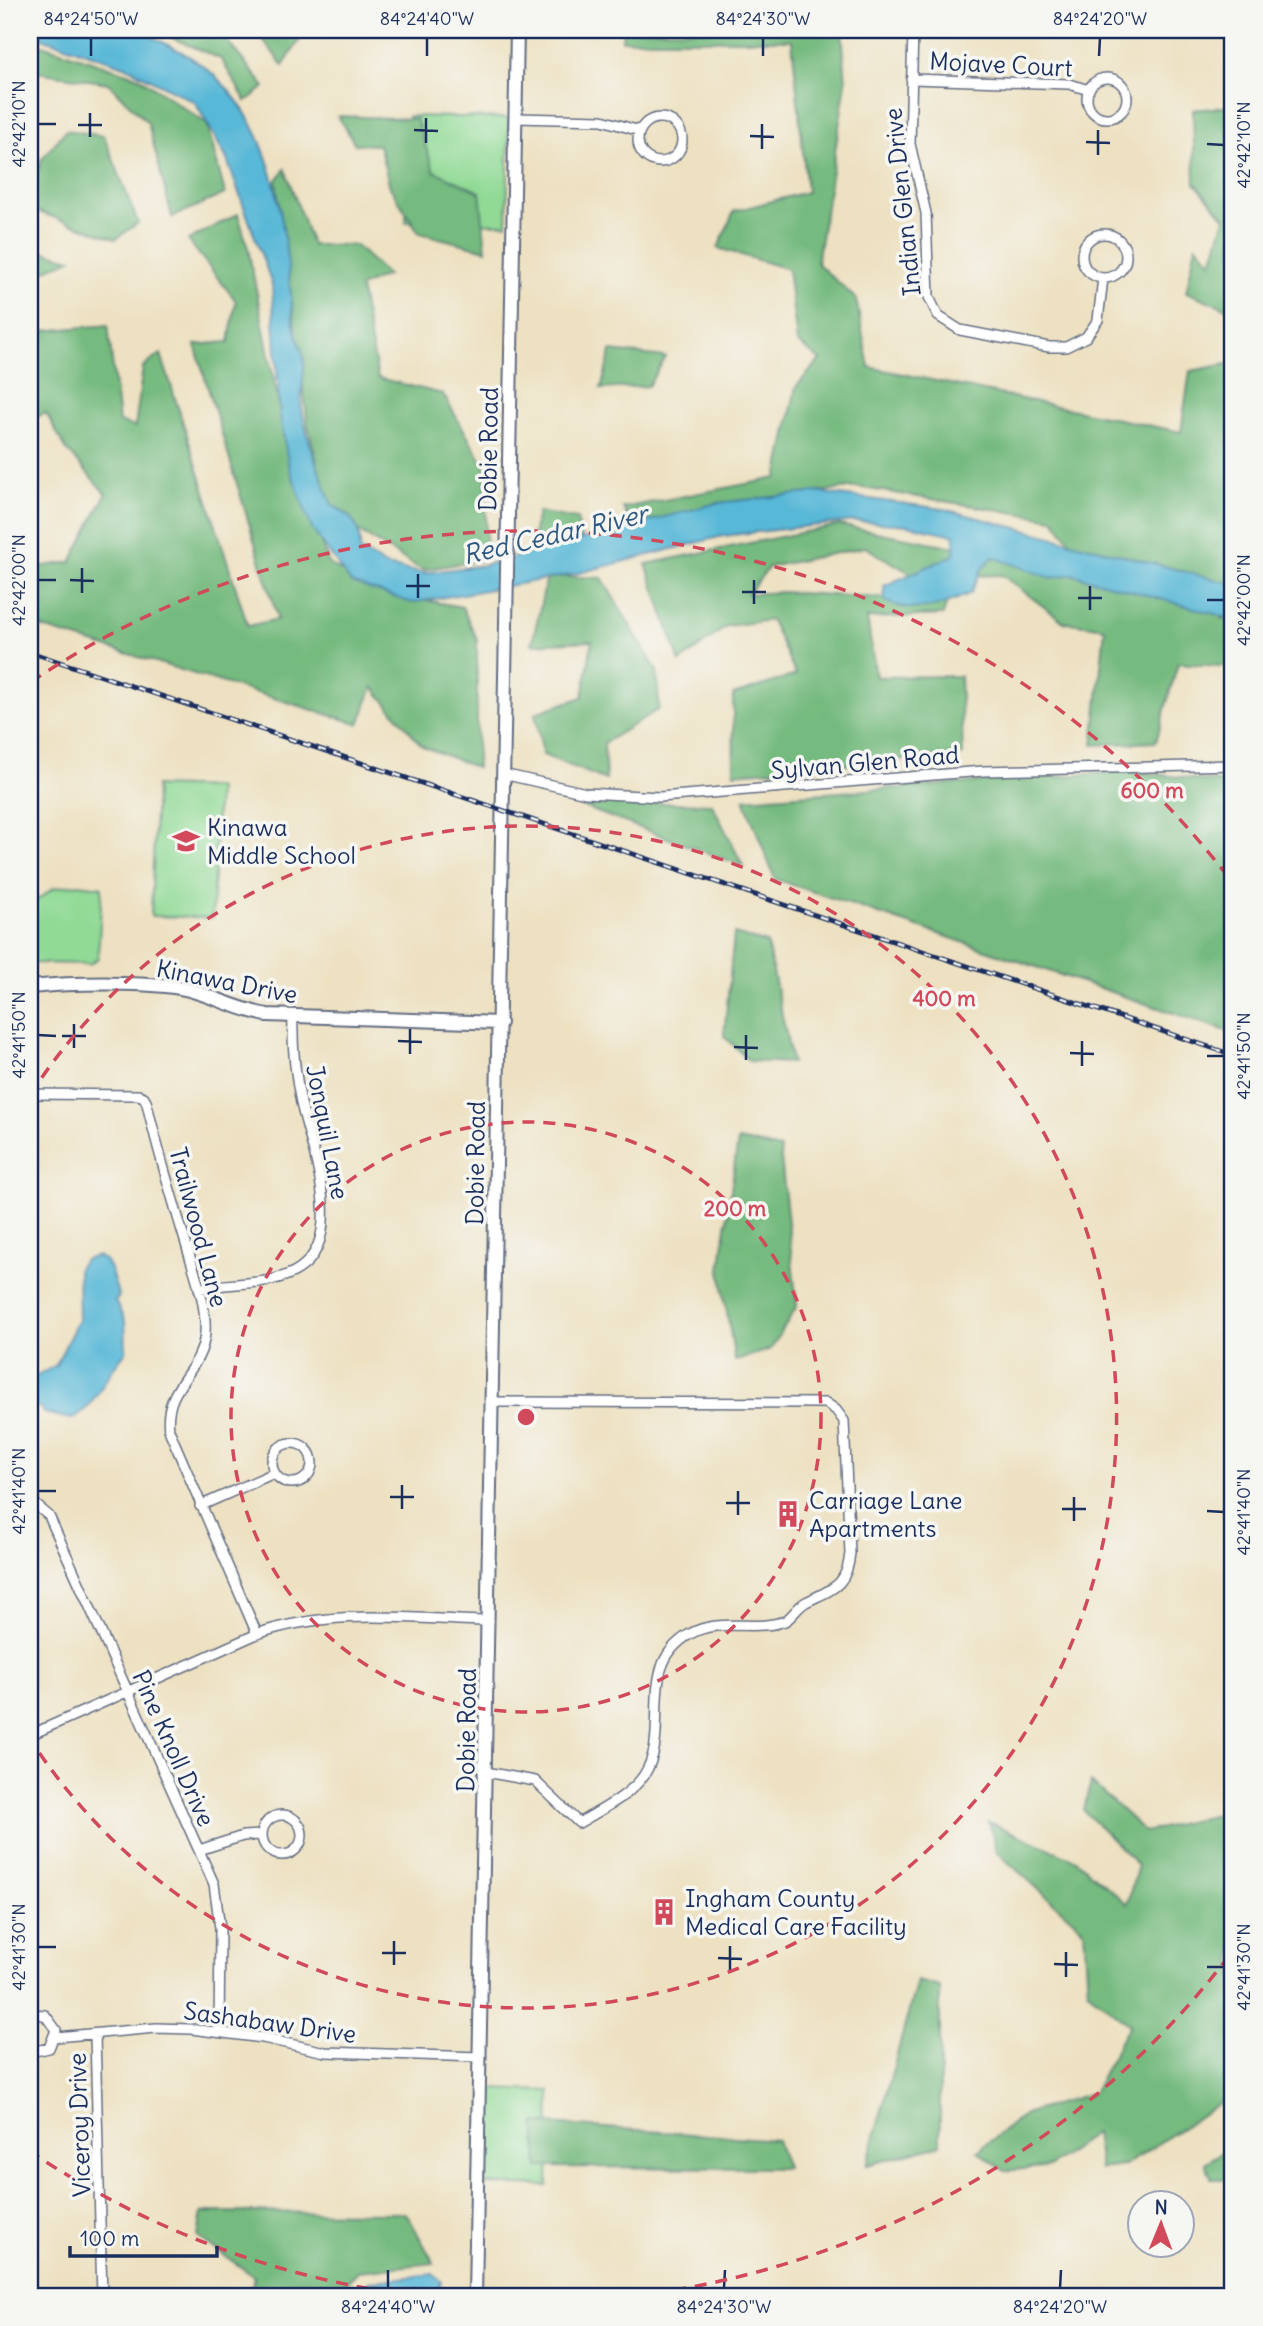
<svg xmlns="http://www.w3.org/2000/svg" width="1263" height="2326" viewBox="0 0 1263 2326" font-family="Delius,sans-serif">
  <rect width="100%" height="100%" fill="#f6f6f2"/>
  <filter id="ink" filterUnits="userSpaceOnUse"><feTurbulence type="fractalNoise" baseFrequency=".0143" numOctaves="2"/><feDisplacementMap in="SourceGraphic" scale="14" xChannelSelector="R" yChannelSelector="G"/><feConvolveMatrix kernelMatrix="1 2 1 2 8 2 1 2 1" color-interpolation-filters="sRGB"/></filter>
  <filter id="wash" filterUnits="userSpaceOnUse"><feTurbulence type="fractalNoise" baseFrequency=".00686" numOctaves="4" result="noise"/><feDisplacementMap in="SourceGraphic" scale="28" xChannelSelector="R" yChannelSelector="G"/><feGaussianBlur stdDeviation="1.57" result="paint"/><feColorMatrix in="noise" values="0 0 0 0 0 0 0 0 0 0 0 0 0 0 0 0 0 1.4 0 .05"/><feComposite in="paint" operator="in"/></filter>
  <g filter="url(#wash)">
    <rect width="100%" height="100%" fill="#ede1c1"/>
    <!-- green -->
    <path fill="#91da95" stroke="#56847a" stroke-width="2" d="M408,116L509,118L507,224L406,222Z
      M156,786L218,788L212,918L151,916Z
      M78,884L102,887L98,958L90,964L30,963V905L54,888Z
      M485,2089L550,2091L548,2186L483,2184Z"/>
    <!-- forest -->
    <path fill="#74ba7e" stroke="#48746e" stroke-width="2" d="M154,30H218L265,87L246,101L221,59Z
      M256,30H306L283,66Z
      M623,30H842L846,83L817,263L856,299L869,367L1181,432L1190,371L1233,363V612L1222,618L1233,622V667L1178,663L1156,742L1093,745L1105,628L1064,622L1002,575L917,577L865,547L769,567L748,594L783,592L947,602L943,615L867,618L876,677L960,676L963,755L734,773L733,695L796,675L771,620L727,626L680,662L646,564L839,525L1092,573L1054,519L857,487L732,503L633,529L623,508L777,478L796,387L820,360L797,342L788,269L718,248L734,211L807,192L792,40H622Z
      M30,41L139,77L207,124L225,194L172,217L148,123L108,83L30,71Z
      M1233,106V311L1186,292L1196,245L1212,262L1225,218L1195,183L1193,110Z
      M338,116L416,119L434,171L480,192L486,250L419,233L390,187L379,145L355,144Z
      M66,130L104,136L138,223L116,239L30,209L41,160Z
      M285,169L312,245H355L387,275L360,287L378,378L443,394L486,468V559L422,570L330,514L308,426L276,181Z
      M238,214L248,248L290,462L329,564L379,592L462,607L477,639V768L422,746L373,687L359,724L30,624V568L71,562L106,494L66,449L46,413L30,419V332L108,325L119,422L135,427L143,367L161,354L248,626L278,619L195,345L229,342L236,301L188,240Z
      M30,248L71,259L30,277Z
      M611,351L666,357L648,386L601,389Z
      M538,512L577,519L583,544L529,554Z
      M547,576L602,578L657,671L659,709L604,743L606,780L543,755L535,713L583,697L592,641L532,644Z
      M1131,771L1233,784V1033L775,879L744,799Z
      M567,801L712,804L743,866Z
      M734,934L767,943L792,1063L749,1061L724,1036Z
      M738,1140L780,1149L797,1306L771,1349L735,1361L720,1270Z
      M1091,1782L1145,1832L1233,1811V2094L1124,2166L1100,2169L1095,2132L1051,2166L1005,2171L978,2151L1025,2114L1093,2093L1129,2025L1088,1991L1084,1930L997,1852L989,1822L1076,1860L1127,1904L1138,1865L1083,1810Z
      M917,1981L940,1987V2145L867,2165Z
      M535,2123L777,2140L786,2168L538,2167Z
      M1233,2146V2179H1212L1205,2163Z
      M202,2212L406,2213L434,2263L358,2271L333,2296H250L255,2277L198,2237Z"/>
    <!-- water -->
    <path fill="#59b8d7" stroke="#3a749a" stroke-width="2" d="M30,30C56,30 113,25 136,30C149,34 162,42 174,48C278,100 284,219 293,320C294,334 303,347 304,361C305,377 299,393 302,409C307,442 320,473 332,505C352,515 361,526 360,550L386,566L423,573L485,565L717,503L817,492L944,509L1233,584V619L1071,574L1051,578L993,557L981,570L971,593C942,606 915,616 885,601L884,586L954,555L955,535L908,525L853,521L723,536L575,574L412,603L351,583L312,529L289,467L280,417L272,284L226,157L195,102L125,66L30,34Z
      M96,1256L105,1260L110,1269L119,1297L115,1301L125,1321L126,1352C106,1372 95,1410 71,1419L44,1413L42,1408L34,1406L30,1398V1380L56,1365L79,1318L78,1268L84,1260Z
      M433,2274L441,2281L438,2296H357L368,2282Z"/>
  </g>
  <g filter="url(#ink)">
    <g fill="none" stroke-linecap="round" stroke-linejoin="round">
      <defs>
        <path id="street" d="M913,30L910,144L926,213L929,297L938,316L960,330L1049,347H1066L1086,337L1098,320L1103,278
          M1087 98a20 20 0 1 1 40 0a20 20 0 1 1-40 0Z
          M911,79L1069,84L1089,90
          M515,118L602,120L640,131
          M638 140a22 22 0 1 1 44 0a22 22 0 1 1-44 0Z
          M1082 256a22 22 0 1 1 44 0a22 22 0 1 1-44 0Z
          M503,774L586,793L660,797L983,771L1233,765
          M30,1094L138,1095L144,1097L147,1104C158,1151 172,1198 186,1244C194,1272 207,1303 205,1333C202,1373 163,1386 169,1430L257,1634
          M199,1289C230,1281 272,1287 299,1269C347,1237 311,1148 301,1103C295,1074 292,1046 293,1017
          M272 1463a20 20 0 1 1 40 0a20 20 0 1 1-40 0Z
          M30,1500L49,1516L214,1884L220,1928L219,2032
          M200,1506L274,1473
          M30,1735L257,1634C331,1608 412,1619 489,1621
          M486,1772L535,1781L579,1823C600,1810 630,1796 644,1775C673,1731 634,1666 690,1634C720,1617 755,1632 785,1621C793,1616 797,1607 806,1602C832,1589 847,1587 850,1553L844,1421L836,1410L826,1403L492,1402
          M262 1835a20 20 0 1 1 40 0a20 20 0 1 1-40 0Z
          M199,1850L243,1836L261,1835
          M30,2014L45,2015L56,2030L49,2048L30,2052
          M95,2035L102,2296
          M56,2037L156,2028L191,2029L263,2038L325,2052L480,2057"/>
        <path id="secondary" d="M30,987C70,983 150,981 189,990C215,997 239,1010 267,1015L500,1023
          M475,2296L517,30"/>
      </defs>
      <!-- street casing -->
      <use href="#street" stroke="#646d81" stroke-width="12"/>
      <!-- secondary casing -->
      <use href="#secondary" stroke="#646d81" stroke-width="16"/>
      <!-- street -->
      <use href="#street" stroke="#fff" stroke-width="9"/>
      <!-- secondary -->
      <use href="#secondary" stroke="#fff" stroke-width="12"/>
      <defs>
        <path id="rail" d="M30,652L1233,1055"/>
      </defs>
      <!-- rail casing -->
      <use href="#rail" stroke="#1b2f5e" stroke-width="5"/>
      <!-- rail -->
      <use href="#rail" stroke="#f6f6f2" stroke-width="2.5" stroke-dasharray="8" stroke-linecap="butt"/>
    </g>
  </g>
  <!-- ticks -->
  <path fill="none" stroke="#1b2f5e" stroke-width="2.5" d="M91,56V38M427,56V38M763,56V38M1099,56L1100,38M38,124H56M78,125H102M414,130L438,131M750,136L774,137M90,137V113M1086,142L1110,143M426,143V118M1207,144L1224,145M762,149V124M1098,155V130M38,580H56M70,580L94,581M406,586H430M742,592H766M82,593V568M418,598V574M1078,598H1102M1207,600H1224M754,604V580M1090,610V586M38,1035L56,1036M62,1036H86M398,1041L422,1042M734,1047L758,1048M74,1048V1024M1070,1053L1094,1054M410,1054V1029M1207,1056H1224M746,1060V1035M1082,1066V1041M38,1491H56M390,1497H414M726,1503H750M402,1509V1485M1062,1509H1086M1207,1511L1224,1512M738,1515V1491M1074,1521V1497M38,1947H56M382,1953H406M718,1958L742,1959M1054,1964L1078,1965M394,1965V1941M1207,1967H1224M730,1971V1946M1066,1977V1952M388,2288V2270M724,2288L725,2270M1060,2288L1061,2270"/>
  <!-- distance rings -->
  <g fill="none" stroke="#d1495b" stroke-width="3.5" stroke-dasharray="12 9">
    <circle cx="526" cy="1417" r="295"/>
    <path d="M30 1095A591 591 0 1 1 30 1739"/>
    <path d="M1229 1956A886 886 0 0 1 642 2295M410 2295A886 886 0 0 1 31 2152M31 682A886 886 0 0 1 1229 878"/>
  </g>
  <!-- icons -->
  <defs>
    <symbol id="school-bare" viewBox="-9 -9 18 18"><path d="M0-5L7-2L0 1L-7-2ZM-4 1L0 2.5L4 1V4Q0 6-4 4Z" fill="#d1495b" stroke="#f6f6f2" stroke-width="2.5" paint-order="stroke"/></symbol>
    <symbol id="building-bare" viewBox="-9 -9 18 18"><path d="M-4-6H4V6H1V3H-1V6H-4ZM-2.5-4.3h1.7v1.8h-1.7ZM.8-4.3h1.7v1.8H.8ZM-2.5-1h1.7V.8h-1.7ZM.8-1h1.7V.8H.8Z" fill="#d1495b" stroke="#f6f6f2" stroke-width="2.5" paint-order="stroke"/></symbol>
  </defs>
  <g fill-rule="evenodd">
    <use href="#school-bare" x="167" y="822" width="38" height="38"/>
    <use href="#building-bare" x="769" y="1495" width="38" height="38"/>
    <use href="#building-bare" x="645" y="1893" width="38" height="38"/>
  </g>
  <g text-anchor="middle" dominant-baseline="central" stroke-width="7" stroke-linejoin="round" paint-order="stroke">
    <!-- street labels -->
    <g font-size="24" fill="#1b2f5e" stroke="#f6f6f2">
      <text transform="translate(1001 64) rotate(3)">Mojave Court</text>
      <text transform="translate(902 202) rotate(-96)">Indian Glen Drive</text>
      <text transform="translate(488 449) rotate(-89)">Dobie Road</text>
      <text transform="translate(865 762) rotate(-5)">Sylvan Glen Road</text>
      <text transform="translate(227 981) rotate(11)">Kinawa Drive</text>
      <text transform="translate(328 1132) rotate(79)">Jonquil Lane</text>
      <text transform="translate(475 1163) rotate(-89)">Dobie Road</text>
      <text transform="translate(199 1227) rotate(75)">Trailwood Lane</text>
      <text transform="translate(466 1730) rotate(-89)">Dobie Road</text>
      <text transform="translate(174 1748) rotate(66)">Pine Knoll Drive</text>
      <text transform="translate(270 2022) rotate(8)">Sashabaw Drive</text>
      <text transform="translate(79 2125) rotate(-92)">Viceroy Drive</text>
    </g>
    <!-- poi labels -->
    <g font-size="24" fill="#1b2f5e" stroke="#f6f6f2" text-anchor="start">
      <text x="207" y="827">Kinawa<tspan x="207" dy="28">Middle School</tspan></text>
      <text x="809" y="1500">Carriage Lane<tspan x="809" dy="28">Apartments</tspan></text>
      <text x="685" y="1898">Ingham County<tspan x="685" dy="28">Medical Care Facility</tspan></text>
    </g>
    <!-- water labels -->
    <g font-size="26" font-style="italic" fill="#2e5882" stroke="#f6f6f2">
      <text transform="translate(555 534) rotate(-13)">Red Cedar River</text>
    </g>
  </g>
  <circle cx="526" cy="1417" r="10" fill="#d1495b" stroke="#f6f6f2" stroke-width="3.5"/>
  <g font-size="21" text-anchor="middle" font-weight="bold" fill="#d1495b" stroke="#f6f6f2" stroke-width="7" stroke-linejoin="round" paint-order="stroke">
    <text x="1152" y="798">600 m</text>
    <text x="944" y="1006">400 m</text>
    <text x="735" y="1216">200 m</text>
  </g>
  <!-- margin -->
  <rect width="1263" height="2326" fill="none" stroke="#f6f6f2" stroke-width="77"/>
  <!-- north arrow -->
  <g transform="translate(1161 2224) rotate(1)"><circle r="33" fill="#f6f6f2" stroke="#9ea6b7" stroke-width="2"/>
  <path d="M0-5L12 26L0 18L-12 26Z" fill="#d1495b"/>
  <text y="-10" font-size="19" font-weight="bold" text-anchor="middle" fill="#1b2f5e">N</text>
  </g>
  <!-- scale -->
  <path d="M70 2246v10h147v-10" fill="none" stroke="#1b2f5e" stroke-width="3.5"/>
  <text x="80" y="2246" font-size="21" fill="#1b2f5e" stroke="#f6f6f2" stroke-width="5" paint-order="stroke">100 m</text>
  <rect x="38" y="38" width="1186" height="2250" fill="none" stroke="#1b2f5e" stroke-width="2.5"/>
  <g font-size="18" text-anchor="middle" fill="#1b2f5e">
    <text x="91" y="25">84°24'50"W</text>
    <text x="427" y="25">84°24'40"W</text>
    <text x="763" y="25">84°24'30"W</text>
    <text x="1100" y="25">84°24'20"W</text>
    <text transform="translate(19 124) rotate(-90)" y="6">42°42'10"N</text>
    <text transform="translate(1244 145) rotate(-90)" y="6">42°42'10"N</text>
    <text transform="translate(19 580) rotate(-90)" y="6">42°42'00"N</text>
    <text transform="translate(1244 600) rotate(-90)" y="6">42°42'00"N</text>
    <text transform="translate(19 1035) rotate(-90)" y="6">42°41'50"N</text>
    <text transform="translate(1244 1056) rotate(-90)" y="6">42°41'50"N</text>
    <text transform="translate(19 1491) rotate(-90)" y="6">42°41'40"N</text>
    <text transform="translate(1244 1512) rotate(-90)" y="6">42°41'40"N</text>
    <text transform="translate(19 1947) rotate(-90)" y="6">42°41'30"N</text>
    <text transform="translate(1244 1967) rotate(-90)" y="6">42°41'30"N</text>
    <text x="388" y="2313">84°24'40"W</text>
    <text x="724" y="2313">84°24'30"W</text>
    <text x="1060" y="2313">84°24'20"W</text>
  </g>
</svg>
